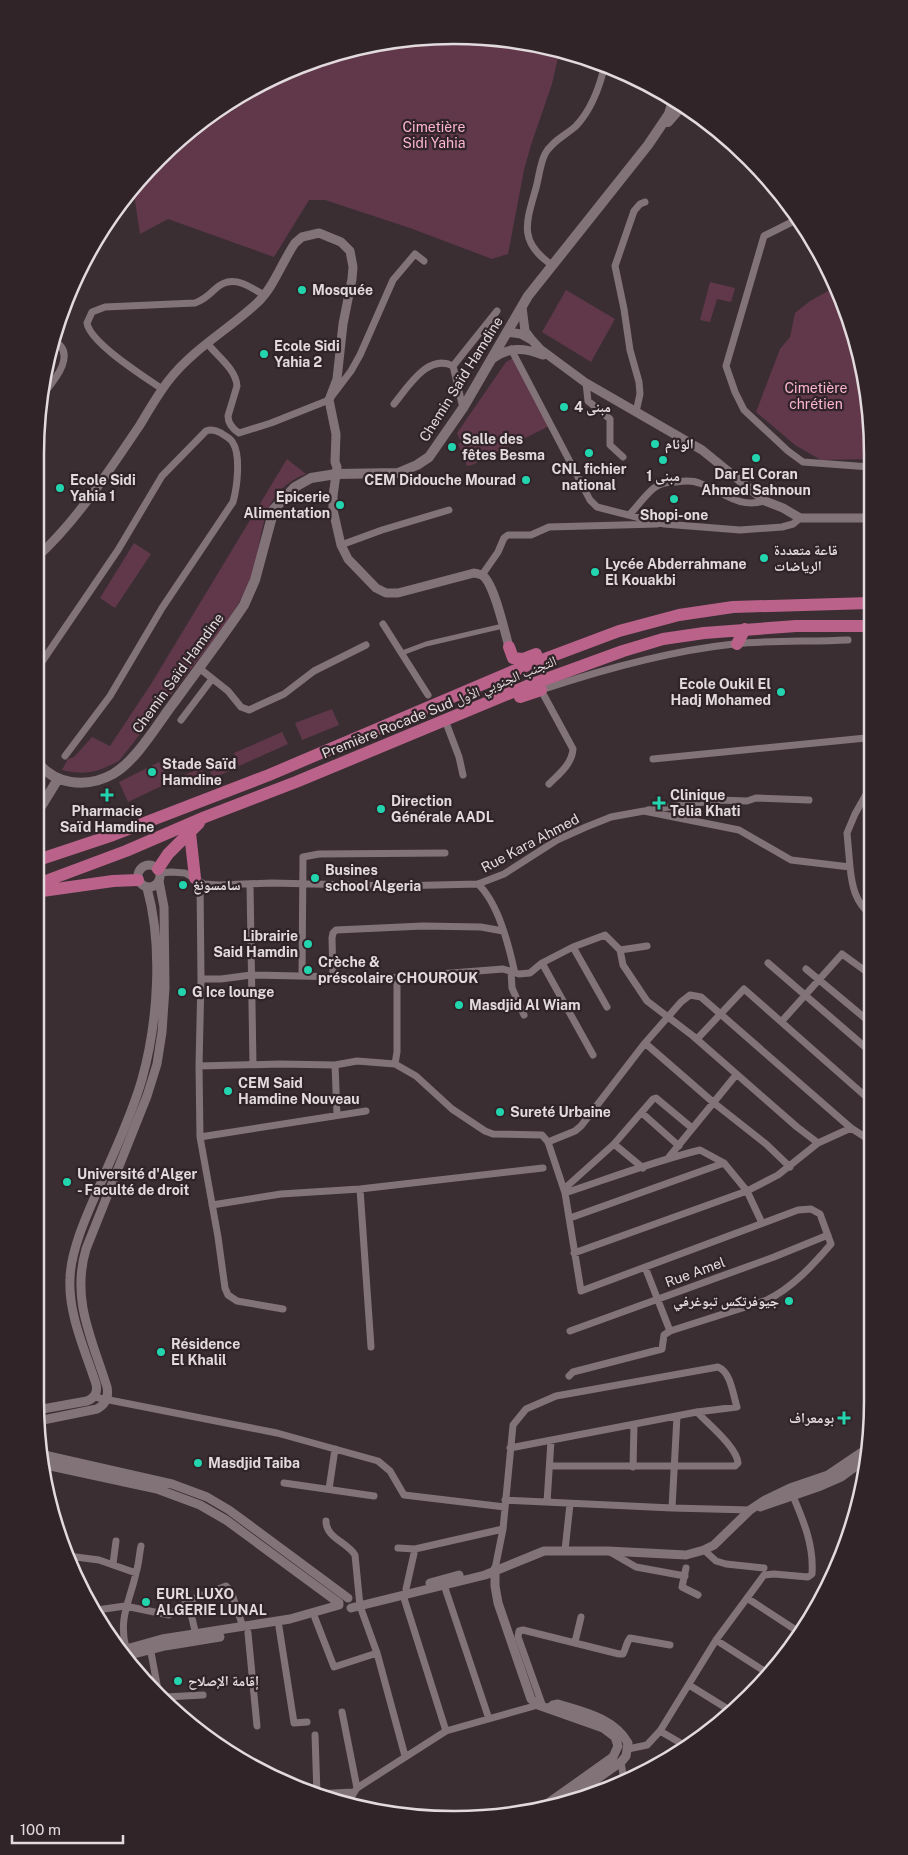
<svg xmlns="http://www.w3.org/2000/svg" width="908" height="1855" viewBox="0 0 908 1855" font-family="'Public Sans','Noto Naskh Arabic',sans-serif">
  <rect width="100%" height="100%" fill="#3a2e33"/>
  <!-- green -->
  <path fill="#603849" d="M454,35L536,43L558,50L559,53L552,84L531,145L524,170L508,254L492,259L410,228L325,200H309L274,257L168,219L140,234L133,188L158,158L221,105L294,67L373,43Z
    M710,282L735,288L731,302L717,299L710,322L700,320Z
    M837,286L841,293L869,399L870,459L821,460L795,445L756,412L780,349L790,337L795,313L810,301Z
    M566,290L615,319L591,362L542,332Z
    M513,358L549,426L472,465L467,466L458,444L461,442L457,433L506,362Z
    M287,459L306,474C257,493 265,536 251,577C245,595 233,612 223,628L119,761C97,772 86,776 62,770L68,759L74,757L92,737L110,746L151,684Z
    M134,543L151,554L115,608L100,598Z
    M332,709L339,725L302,740L295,723Z
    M282,732L288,744L239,766L234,753Z
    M229,756L234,769L213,778L207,765Z
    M159,762L170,782L128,802L119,782Z
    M201,768L206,777L184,787L179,777Z"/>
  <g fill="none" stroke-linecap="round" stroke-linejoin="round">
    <!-- pedestrian -->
    <path stroke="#827379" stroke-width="5" d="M402,653L426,644L503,626"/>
    <!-- minor -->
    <path stroke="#827379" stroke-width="7" d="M798,219L764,236L726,366L735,392L744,410L788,451L803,462L870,467
      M552,265C518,242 526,223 536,188C539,177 540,164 545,154C551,142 566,135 576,126C592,109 600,86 605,64
      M207,343C217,356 236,369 237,386L228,416C228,424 233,429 239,433L271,423L329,400L351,371L360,355L393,280L415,254L424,261
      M511,349L590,500L597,507L664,524L740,530L782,527L793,524L800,518
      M453,366L497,311
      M586,383L588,401L610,419V445L623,457
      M162,389C145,377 90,343 87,323L92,312L105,307L195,303C203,300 208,296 214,290C231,273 247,285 264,295
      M40,398C51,384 80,354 53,340
      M394,404C408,387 428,353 453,366L463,408
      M636,412L640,394L639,382L630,350L624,309L615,266L634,211L640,204L645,202
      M630,514C638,506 645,495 654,488C660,483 668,482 676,482C683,481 692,480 699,483C724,491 736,509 765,501
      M341,545L382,530L449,510
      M482,575L498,552L504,538L508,535H531L549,527L657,524
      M383,624L428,695
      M199,668L228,691L241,707L249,710L284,694L314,671L366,645
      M35,672L118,550L162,476L206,431C211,429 216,430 221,433C225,436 231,438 233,443C241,456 237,488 233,502L162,608L110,696L65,756
      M181,720L212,679
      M445,720L459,757L463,775
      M653,759L866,738
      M549,784C559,774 572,764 573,749L541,690C604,669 668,651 734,644C771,640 810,642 848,640
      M648,810L718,800L747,801L756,798L809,800
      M850,867C852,886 855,902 871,915
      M160,873L171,872L185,873L204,884L219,885L272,883L394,886L478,884L504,874L557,840L586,827L611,817L644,811L739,830L791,860L850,867L847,833L855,814L868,791L867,711L870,676
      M200,882L201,979L199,1066L200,1137L218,1237L225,1288L228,1295L237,1301L283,1309
      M250,884L253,1065
      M478,884C498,903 508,943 514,969L511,971L512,988L524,1015
      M573,947L607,1007
      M620,950L647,946
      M542,963L593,1055
      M768,963L872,1053
      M806,969L872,1024
      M302,976L303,857L319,854L445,853
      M333,977L332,938L333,933L336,930L423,926L481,927L503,931
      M201,979H221L251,975L388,978L503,969L519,974L530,973L542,963L573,947L605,935L620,950L623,965L647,1001L693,1036L797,1127L818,1143
      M782,1021L842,954L871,975
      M697,1039L744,989L872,1102
      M645,1043L714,1103L766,1144L790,1167
      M395,1064L397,1052V978
      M335,1065L337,1115
      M199,1066L280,1064L335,1065L357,1061L395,1064L416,1076L452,1109L485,1131L493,1134L542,1135L548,1142L565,1193L581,1291L798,1210L811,1209L820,1214L831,1244C813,1265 792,1288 767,1300L670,1331L664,1335L662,1349L573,1372L569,1376
      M642,1113L679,1146
      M200,1137L366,1111
      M548,1142L575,1131L581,1126L645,1043L681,1002L690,995L701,997L851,1128L868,1139
      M614,1144L643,1168
      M669,1157L736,1075
      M360,1189L371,1347
      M564,1189L614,1144L653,1099L656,1098L692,1128
      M565,1193C610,1178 655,1161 700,1150L724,1163L747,1191L762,1223
      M212,1205L281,1194L360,1189L543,1168
      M570,1218L724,1163
      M574,1253L747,1191L778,1175L818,1143L851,1128
      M645,1267L670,1331
      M570,1331L774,1257L828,1235
      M94,1397L277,1433L378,1461L390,1471L404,1495L505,1507
      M858,1465L866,1474
      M550,1466H735L738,1463C737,1447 708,1424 697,1412
      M633,1467L634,1425
      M284,1483L374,1496
      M329,1489L335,1449
      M505,1500L672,1508L750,1510
      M547,1502L551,1441
      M672,1508L677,1416
      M326,1521C326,1538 347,1542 355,1555L360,1606L377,1653L405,1756
      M398,1548L415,1549L503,1529
      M565,1550L570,1504
      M704,1550L716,1561L726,1564L764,1568
      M610,1552L636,1567L685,1576
      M68,1556L99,1560L136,1573
      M113,1564L116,1541
      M686,1568L682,1587L698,1595
      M495,1569L503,1529L513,1425L526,1409L556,1396L718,1367C731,1372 733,1395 737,1407L697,1412L510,1448
      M444,1585L489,1719
      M406,1589L415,1549
      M403,1595L446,1731
      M747,1598L802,1634
      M188,1601L196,1635
      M97,1610L125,1606L169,1615L188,1601L226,1586L231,1591L243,1627
      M315,1618L334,1667L377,1653
      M279,1627L294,1723L307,1722
      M248,1633L257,1726
      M716,1640L769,1674
      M575,1642L581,1617
      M150,1647L158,1690
      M126,1648C118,1618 130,1601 136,1573C139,1564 139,1555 141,1546
      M689,1685L731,1711
      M165,1697L203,1695
      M543,1707L518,1637L519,1631L523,1630L619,1654H623C626,1649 626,1643 630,1638L670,1645
      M342,1712L357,1788
      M660,1731L684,1745
      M315,1735L317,1794
      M628,1749L647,1745L660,1731L716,1640L764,1575L774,1574L808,1577L812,1574C814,1546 804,1522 793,1496
      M621,1762L624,1781
      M315,1794L353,1792
      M347,1804L357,1788L446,1731L538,1705"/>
    <!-- tertiary -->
    <path stroke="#827379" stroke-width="9" d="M522,307L525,331L531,339L540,349L586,383L702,450L765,501L783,508L800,518H870
      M507,332L521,334L530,339
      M492,359C509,347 523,347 543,355
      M35,559C77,521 108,472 140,425C149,410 158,394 169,380C193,349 228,330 257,303C274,287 282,262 295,243L302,237L319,233L341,242L350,251L353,267L352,279L343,324L337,379L329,400L336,434L335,462L337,467L333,496V510L341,545L348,559L376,588L386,593H398L474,573C475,573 482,575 482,575C494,582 505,633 509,647
      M138 876a11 11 0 1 1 22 0a11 11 0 1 1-22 0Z
      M37,1410L87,1401C95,1398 98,1392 96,1384C85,1350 68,1314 70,1278C71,1245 93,1202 106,1171C119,1141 133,1111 142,1079C158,1022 163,945 147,888
      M38,1421L97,1409C106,1404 109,1397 107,1387C92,1339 71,1300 86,1249L147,1096L157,1064L162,1032L165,988L164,907L159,881
      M44,1455L172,1484L207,1497L229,1510L348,1598
      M46,1465L157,1489L200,1505L226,1520L339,1603
      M760,1507L818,1487L841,1477L867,1458
      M495,1569V1586L498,1603L531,1699L538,1705L603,1728L615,1737L618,1746L613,1757L544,1806
      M430,1583L459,1575
      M351,1608L485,1575L544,1551H608L686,1555L704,1550L714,1545L750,1510L765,1500L790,1488L828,1475L868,1448
      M119,1651L162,1639L290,1619L339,1605
      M122,1657L165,1646L220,1637
      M549,1708L553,1705L558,1704C584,1712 614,1718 628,1743L626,1756L621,1762L570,1798"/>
    <!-- secondary -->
    <path stroke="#827379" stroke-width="10" d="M668,122L682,106
      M35,759C53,785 86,789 113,774C137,760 158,723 175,701C198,669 222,638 244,605L255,580L274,509L295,487L311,478L336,474L398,473L417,465L429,457L463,408L528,296L648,145L669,114L673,101
      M35,813L42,805L58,779"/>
    <!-- motorway -->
    <path stroke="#ba6289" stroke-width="12" d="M737,644L745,629
      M509,647L513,658L523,659L536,654
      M520,697L541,690
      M190,833L195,878
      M35,861L113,835L269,775L523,667L619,631L679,615L733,607L870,603
      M158,869L168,854L199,823
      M35,885L126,851L205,817L296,782L527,686L623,651L663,639L704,633L796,626H870
      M35,890L42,891L113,881L138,880"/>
  </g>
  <!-- markers -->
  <g fill="#23d5af" stroke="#302429" stroke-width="2">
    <circle cx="302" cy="290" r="5"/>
    <circle cx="264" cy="354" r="5"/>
    <circle cx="564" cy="407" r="5"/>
    <circle cx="655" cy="444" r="5"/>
    <circle cx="452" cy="447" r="5"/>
    <circle cx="589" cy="453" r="5"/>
    <circle cx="756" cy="458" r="5"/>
    <circle cx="663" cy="460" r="5"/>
    <circle cx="526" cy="480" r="5"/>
    <circle cx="60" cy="488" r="5"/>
    <circle cx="674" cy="499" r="5"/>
    <circle cx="340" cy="505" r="5"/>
    <circle cx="764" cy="558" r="5"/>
    <circle cx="595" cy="572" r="5"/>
    <circle cx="781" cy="692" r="5"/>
    <circle cx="152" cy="772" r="5"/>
    <path d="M104.5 787.5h5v5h5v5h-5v5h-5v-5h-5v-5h5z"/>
    <path d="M656.5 795.5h5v5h5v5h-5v5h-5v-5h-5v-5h5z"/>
    <circle cx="381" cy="809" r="5"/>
    <circle cx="315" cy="878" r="5"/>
    <circle cx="183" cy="885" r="5"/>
    <circle cx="308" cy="944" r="5"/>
    <circle cx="308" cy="970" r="5"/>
    <circle cx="182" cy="992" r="5"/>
    <circle cx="459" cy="1005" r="5"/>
    <circle cx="228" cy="1091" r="5"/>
    <circle cx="500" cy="1112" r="5"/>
    <circle cx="67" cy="1182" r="5"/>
    <circle cx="789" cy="1301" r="5"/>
    <circle cx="161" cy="1352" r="5"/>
    <path d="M841.5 1410.5h5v5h5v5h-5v5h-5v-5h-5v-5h5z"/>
    <circle cx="198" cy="1463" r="5"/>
    <circle cx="146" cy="1602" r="5"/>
    <circle cx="178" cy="1681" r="5"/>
  </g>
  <g text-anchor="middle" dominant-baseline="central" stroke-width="4.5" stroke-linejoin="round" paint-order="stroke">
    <!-- park labels -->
    <g font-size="14" fill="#feb6d3" stroke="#302429">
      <text x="434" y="127">Cimetière<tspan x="434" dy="16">Sidi Yahia</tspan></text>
      <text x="816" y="388">Cimetière<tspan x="816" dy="16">chrétien</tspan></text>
    </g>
    <!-- poi labels -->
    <g font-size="14" font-weight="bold" fill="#e2dadd" stroke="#302429" text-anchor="start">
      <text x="312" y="290">Mosquée</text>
      <text x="274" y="346">Ecole Sidi<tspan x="274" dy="16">Yahia 2</tspan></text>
      <text x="574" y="407">مبنى 4</text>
      <text x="462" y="439">Salle des<tspan x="462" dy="16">fêtes Besma</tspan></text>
      <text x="665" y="444">الوئام</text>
      <text x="589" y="469" text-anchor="middle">CNL fichier<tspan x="589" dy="16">national</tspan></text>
      <text x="756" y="474" text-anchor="middle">Dar El Coran<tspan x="756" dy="16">Ahmed Sahnoun</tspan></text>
      <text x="663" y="476" text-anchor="middle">مبنى 1</text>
      <text x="70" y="480">Ecole Sidi<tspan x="70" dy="16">Yahia 1</tspan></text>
      <text x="516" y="480" text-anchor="end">CEM Didouche Mourad</text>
      <text x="330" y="497" text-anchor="end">Epicerie<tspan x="330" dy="16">Alimentation</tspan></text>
      <text x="674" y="515" text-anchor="middle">Shopi-one</text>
      <text x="774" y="550">قاعة متعددة<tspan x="774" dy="16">الرياضات</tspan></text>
      <text x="605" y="564">Lycée Abderrahmane<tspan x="605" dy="16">El Kouakbi</tspan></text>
      <text x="771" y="684" text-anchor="end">Ecole Oukil El<tspan x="771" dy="16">Hadj Mohamed</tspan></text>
      <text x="162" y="764">Stade Saïd<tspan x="162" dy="16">Hamdine</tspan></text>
      <text x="670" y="795">Clinique<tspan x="670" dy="16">Telia Khati</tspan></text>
      <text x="391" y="801">Direction<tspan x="391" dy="16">Générale AADL</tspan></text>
      <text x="107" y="811" text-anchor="middle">Pharmacie<tspan x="107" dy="16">Saïd Hamdine</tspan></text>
      <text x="325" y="870">Busines<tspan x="325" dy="16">school Algeria</tspan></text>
      <text x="193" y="885">سامسونغ</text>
      <text x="298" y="936" text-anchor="end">Librairie<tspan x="298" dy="16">Said Hamdin</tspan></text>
      <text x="318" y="962">Crèche &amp;<tspan x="318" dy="16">préscolaire CHOUROUK</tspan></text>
      <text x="192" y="992">G Ice lounge</text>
      <text x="469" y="1005">Masdjid Al Wiam</text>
      <text x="238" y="1083">CEM Said<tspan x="238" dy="16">Hamdine Nouveau</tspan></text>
      <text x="510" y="1112">Sureté Urbaine</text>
      <text x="77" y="1174">Université d'Alger<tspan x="77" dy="16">- Faculté de droit</tspan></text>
      <text x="779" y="1301" text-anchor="end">جيوفرتكس تبوغرفي</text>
      <text x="171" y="1344">Résidence<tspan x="171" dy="16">El Khalil</tspan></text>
      <text x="834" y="1418" text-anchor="end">بومعراف</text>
      <text x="208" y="1463">Masdjid Taiba</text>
      <text x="156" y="1594">EURL LUXO<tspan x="156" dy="16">ALGERIE LUNAL</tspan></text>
      <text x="188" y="1681">إقامة الإصلاح</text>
    </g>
    <!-- street labels -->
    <g font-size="14" fill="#e2dadd" stroke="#302429">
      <text transform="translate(461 379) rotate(-58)">Chemin Saïd Hamdine</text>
      <text transform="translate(178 673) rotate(-54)">Chemin Saïd Hamdine</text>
      <text transform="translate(439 707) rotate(-22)">Première Rocade Sud التجنب الجنوبي الأول</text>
      <text transform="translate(530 843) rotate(-28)">Rue Kara Ahmed</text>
      <text transform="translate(695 1272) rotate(-20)">Rue Amel</text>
    </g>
  </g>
  <!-- crop -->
  <path d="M0 0H908V1855H0ZM454 44H454A410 410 0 0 1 864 454V1401A410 410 0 0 1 454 1811H454A410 410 0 0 1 44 1401V454A410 410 0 0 1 454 44Z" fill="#302429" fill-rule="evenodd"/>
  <path fill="none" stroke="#e2dadd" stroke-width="2.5" d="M454 44H454A410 410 0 0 1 864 454V1401A410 410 0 0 1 454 1811H454A410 410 0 0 1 44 1401V454A410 410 0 0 1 454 44Z"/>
  <!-- scale -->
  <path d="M12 1835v8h111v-8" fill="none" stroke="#e2dadd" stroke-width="2.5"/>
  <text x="20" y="1835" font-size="15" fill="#e2dadd" stroke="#302429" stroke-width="4" paint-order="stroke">100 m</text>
</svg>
